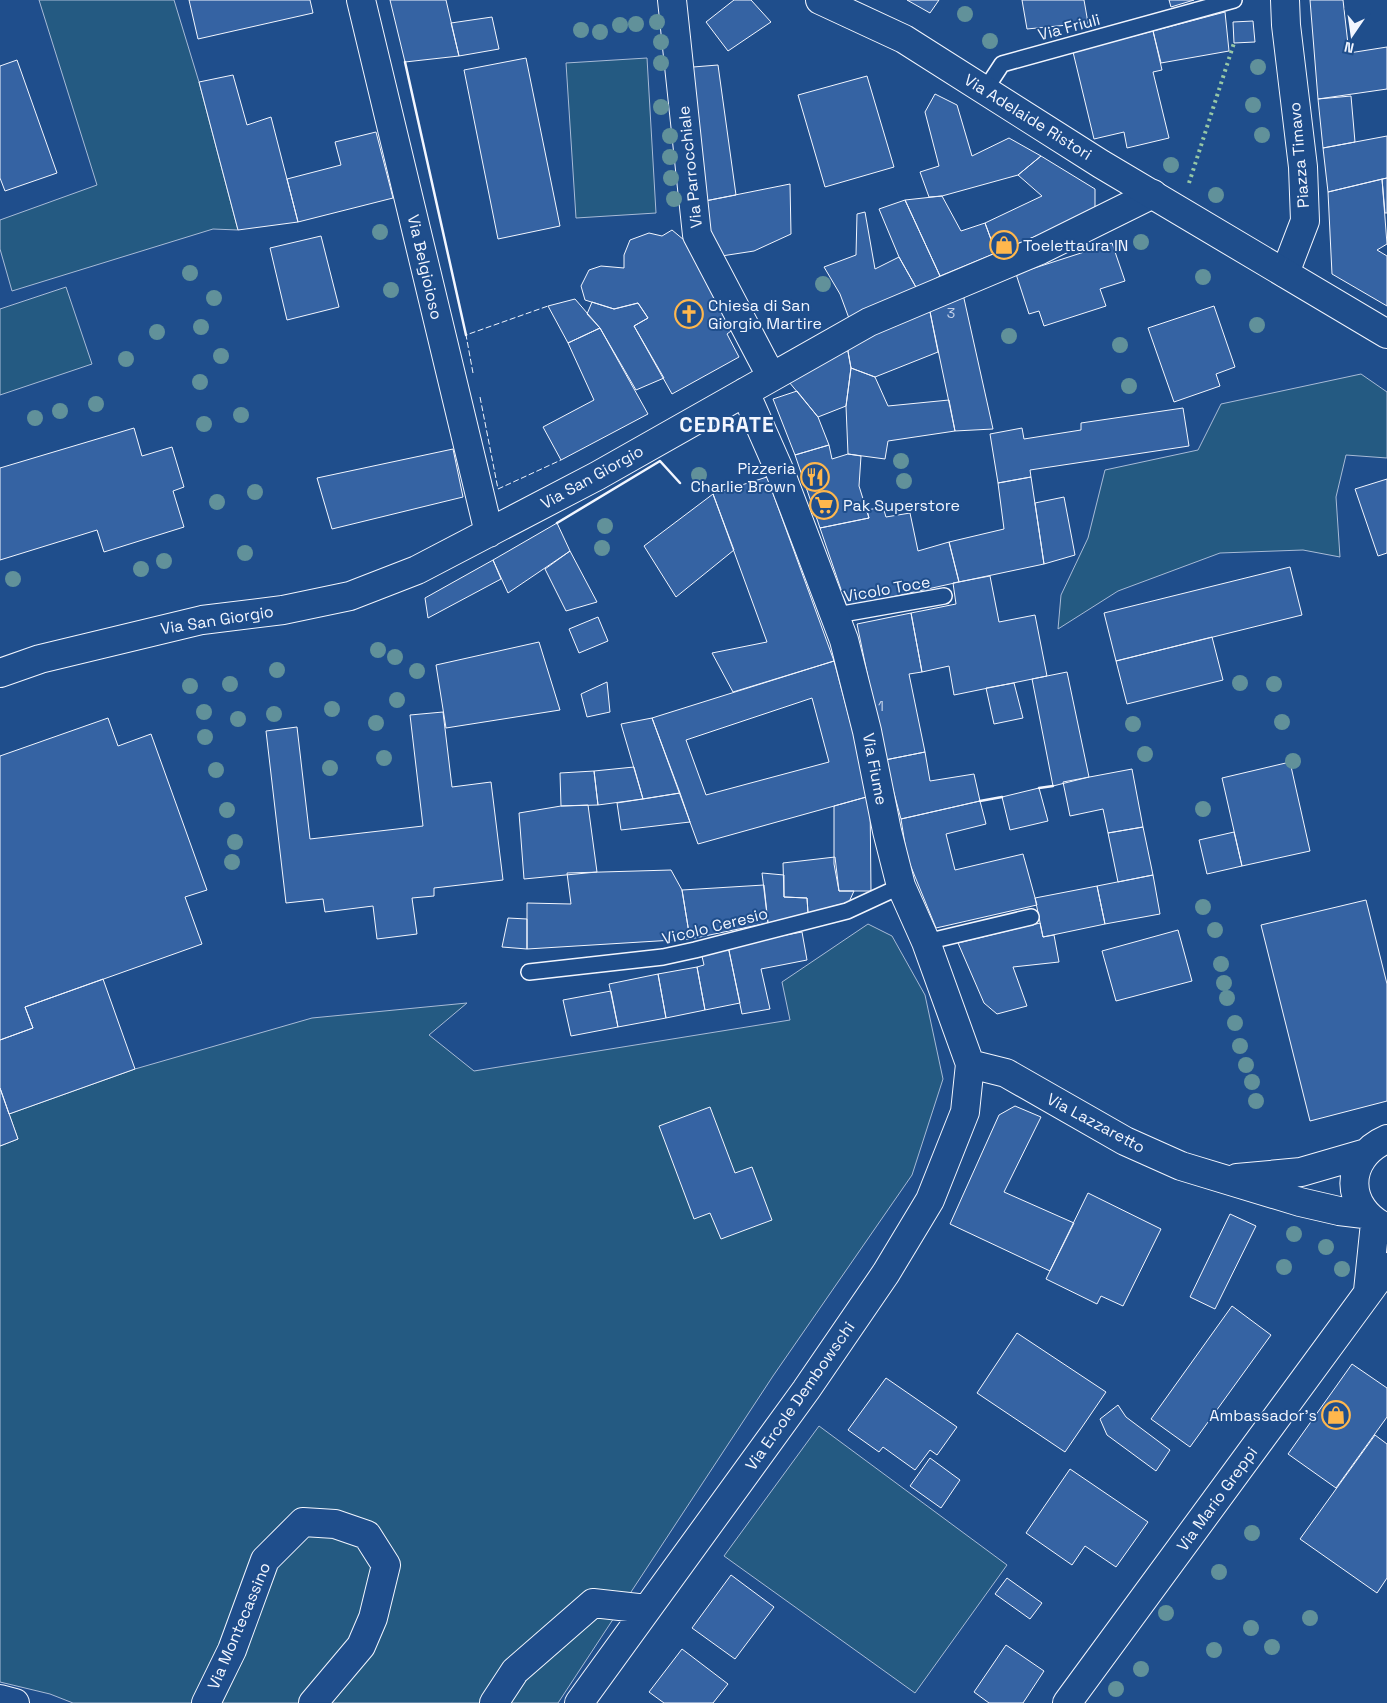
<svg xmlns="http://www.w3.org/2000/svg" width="1387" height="1703" viewBox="0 0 1387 1703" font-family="'Space Grotesk',sans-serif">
  <rect width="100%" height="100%" fill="#1f4e8c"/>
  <!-- green -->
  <path fill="#245a82" stroke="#a8bbd7" d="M39,0H174L199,82L238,230L213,229L12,291L0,249V220L97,185Z
    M647,58L656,213L576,218L566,63Z
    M66,287L92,364L0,395V309Z
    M1361,374L1387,392V458L1346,455L1336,497L1340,557L1303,550L1220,553L1118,591L1058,629L1061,595L1088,538L1105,470L1198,450L1221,404Z
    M868,924L892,936L925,995L943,1079L912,1175L773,1376L558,1703H73L50,1694L0,1682V1146L18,1139L9,1114L135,1069L312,1018L467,1003L429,1035L474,1071L790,1020L782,982Z
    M819,1426L1007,1565L915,1693L724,1556Z"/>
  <!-- building -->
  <path fill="#3563a3" stroke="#f2f6ff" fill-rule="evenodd" d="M189,0H310L313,13L198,39Z
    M390,0H446L459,56L405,62Z
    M734,0H751L771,22L728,51L706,22Z
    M907,0H939L930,13Z
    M1022,0H1084L1088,23L1027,29Z
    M1169,0H1194L1171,7Z
    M1310,0H1343L1349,53L1387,47V89L1318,99Z
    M1225,12L1229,51L1161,63L1153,31Z
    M492,17L499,49L459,56L451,23Z
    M1253,21L1255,42L1234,43L1233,22Z
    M1153,31L1162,70L1153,72L1169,138L1127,148L1124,132L1094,139L1073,52Z
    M526,58L560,226L498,239L464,70Z
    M17,60L57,173L5,191L0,178V66Z
    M718,65L736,195L705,201L693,67Z
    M233,75L247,125L271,117L298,222L238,230L199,82Z
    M867,76L894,167L825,187L798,95Z
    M935,94L957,105L972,156L1009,138L1041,156L1018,175L942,196L929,197L920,172L939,166L925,112Z
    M1351,96L1355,142L1323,148L1318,99Z
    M376,132L393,198L298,222L287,179L341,165L335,142Z
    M1387,136V178L1328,192L1323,148Z
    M1041,156L1095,189V211L996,253L985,223L1042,196L1018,175Z
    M1387,178V213H1385L1382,179Z
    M1382,179L1387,244L1377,250L1387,256V306L1332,274L1328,192Z
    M790,184L791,234L754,251L715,257L705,201Z
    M942,196L961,231L985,223L996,253L940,276L905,200Z
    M905,200L940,276L917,289L899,257L879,209Z
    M865,212L875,269L899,257L917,289L850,321L840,294L824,267L856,255L857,214Z
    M672,230L684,240L710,290L719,287L739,325L727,334L739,357L672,394L634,326L648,318L638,303L614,309L585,300L581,286L589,270L601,266L624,268V255L630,240L649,233L662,236Z
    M321,236L339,307L287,320L270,248Z
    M1112,243L1125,281L1100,289L1106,306L1044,326L1039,311L1029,314L1016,274Z
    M963,294L993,429L955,431L929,307Z
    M575,299L600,328L568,343L548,306Z
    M592,302L614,309L638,303L648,318L634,326L664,378L636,390L600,328L587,314Z
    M1214,306L1235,367L1216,374L1220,386L1174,402L1148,328Z
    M929,307L938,352L875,377L851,368L847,346Z
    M600,328L648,414L561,460L543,427L594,400L568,343Z
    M847,346L851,368L846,406L818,417L789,382Z
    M851,368L875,377L888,406L949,400L955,431L888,441L885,459L848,454L846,406Z
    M797,391L818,417L829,445L795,455L773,399Z
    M1183,408L1189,446L1030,470L1031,477L998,483L990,434L1022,428L1024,439L1081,430V423Z
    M134,428L142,456L172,447L184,487L173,491L184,527L104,552L97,530L0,560V468Z
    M829,445L832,459L848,454L861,456L859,486L869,518L820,528L795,455Z
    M453,449L463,497L332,529L317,478Z
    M767,477L834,661L733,692L712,653L767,642L713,494Z
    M1031,477L1044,564L959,582L949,542L1004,529L998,483Z
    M1387,479V553L1378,556L1355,489Z
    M713,494L734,550L676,597L644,546Z
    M1064,497L1075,555L1044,564L1035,503Z
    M883,507L886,517L910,513L918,551L949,542L959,582L847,607L820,528L869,518L867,510Z
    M557,523L570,551L508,593L493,560Z
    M570,551L597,602L566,611L545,569Z
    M493,560L501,579L428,618L425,598Z
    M1290,567L1302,615L1116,661L1104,613Z
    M990,576L999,622L1035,615L1047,676L954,695L949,666L922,672L911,613L956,604L953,583Z
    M911,613L922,672L909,674L925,752L885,760L857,624Z
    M598,617L608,641L579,653L569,629Z
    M1212,637L1223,680L1127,704L1116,661Z
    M539,642L560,710L446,728L436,665Z
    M834,661L870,796L698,844L652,718ZM812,698L829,762L706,795L686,740Z
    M1067,672L1089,777L1053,786L1032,679Z
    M607,682L610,712L587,717L581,694Z
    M1014,683L1023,718L994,724L986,688Z
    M443,712L452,787L491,782L503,880L434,888V896L412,898L417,934L377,939L373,906L325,912L323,899L286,903L266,731L297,727L310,839L423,826L410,715Z
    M108,718L118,746L151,734L207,890L185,897L202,944L25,1007L33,1028L0,1040V756Z
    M652,718L680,793L643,799L621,724Z
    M925,752L930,781L974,774L980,801L901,819L885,760Z
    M1290,762L1310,851L1242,866L1222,778Z
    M634,767L643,799L598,805L594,771Z
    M1132,769L1143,827L1108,833L1103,809L1070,816L1063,782Z
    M594,771L598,805L561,806L560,773Z
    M1039,788L1048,821L1010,830L1002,797Z
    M680,793L690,822L621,830L617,803Z
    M870,796L871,891H839L834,864V806Z
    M980,801L986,824L946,834L955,870L1023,854L1037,905L936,928L907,857L901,819Z
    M588,805L597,872L524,879L519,813L561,806Z
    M1143,827L1153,875L1118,882L1108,833Z
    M1234,832L1242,866L1207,874L1199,840Z
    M835,857L839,891H854L849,902L808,913L807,898L784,897L783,863Z
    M671,870L682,890L690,939L527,949V903L571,904L567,873Z
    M762,873L784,875V897L807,898L808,913L768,923Z
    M1153,875L1160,914L1105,924L1097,886Z
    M764,885L768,923L690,939L682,890Z
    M1097,886L1105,924L1043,937L1035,898Z
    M1366,900L1387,984V1101L1310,1121L1261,925Z
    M508,918L527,919V949L502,947Z
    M1040,923L1043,937L1054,935L1059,962L1013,967L1027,1006L997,1014L984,1003L958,943Z
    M1178,930L1192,981L1116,1001L1102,951Z
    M802,932L807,960L761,969L770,1009L742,1014L728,946Z
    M728,946L740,1003L705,1010L697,967L704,965L701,952Z
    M697,967L705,1010L666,1018L658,974Z
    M658,974L666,1018L618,1027L609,984Z
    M103,979L135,1069L9,1114L0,1088V1040L33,1028L25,1007Z
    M611,991L618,1027L571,1036L563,1000Z
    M0,1088L18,1139L0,1146Z
    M1015,1106L1041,1117L1004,1192L1074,1223L1050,1271L950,1224L999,1115Z
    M710,1107L735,1173L752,1167L772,1220L721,1239L710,1213L694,1219L659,1126Z
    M1088,1193L1161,1229L1123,1306L1101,1296L1097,1304L1046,1279Z
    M1230,1214L1256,1226L1215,1309L1190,1297Z
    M1232,1306L1271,1335L1190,1447L1151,1419Z
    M1017,1333L1106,1392L1065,1452L977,1393Z
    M1352,1364L1387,1388V1417L1336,1488L1288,1454Z
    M886,1378L957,1427L937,1455L930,1450L915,1470L883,1447L879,1452L848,1430Z
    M1118,1405L1126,1417L1170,1450L1156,1471L1107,1435L1100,1419Z
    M1375,1435L1387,1444V1578L1377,1593L1300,1539Z
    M930,1458L960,1480L941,1508L910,1486Z
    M1070,1469L1148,1522L1116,1567L1085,1546L1072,1565L1026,1533Z
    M731,1575L774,1607L735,1659L692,1628Z
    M1007,1578L1042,1603L1030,1619L995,1594Z
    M1006,1645L1044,1671L1023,1703H989L974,1692Z
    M682,1649L728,1684L713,1703H664L649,1692Z"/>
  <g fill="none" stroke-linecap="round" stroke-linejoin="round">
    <defs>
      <path id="service" d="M985,90L1002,64L1234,0
        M837,615L944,596
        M926,942L1031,917
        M529,972L663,957L695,950L847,911L901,886"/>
      <path id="minor" d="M361,0L489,533
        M672,0L697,235L771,376
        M1285,273L1305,221L1303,167L1286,25L1285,0
        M0,673L40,659L202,620L283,610L350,596L417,570L597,476L869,322L1040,250L1153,194
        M970,1064L1006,1073L1125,1141L1181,1166L1300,1202L1339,1211L1364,1214
        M1387,1139C1343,1158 1344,1209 1387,1228
        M1237,1178L1301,1172L1363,1154
        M1368,1291L1375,1223
        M0,1699L15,1703
        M206,1703L232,1650L265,1560L303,1522L335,1524L367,1535L386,1565L373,1618L361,1646L313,1703
        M494,1703L515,1671L593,1603L647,1609
        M579,1703L806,1390L886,1273L930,1200L965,1112L970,1064L926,942L901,886L887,831L867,731L844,640L781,474L745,392
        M1067,1703L1387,1267"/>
      <path id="secondary" d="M820,0L904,39L1101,164L1387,334"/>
    </defs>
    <!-- service casing -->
    <use href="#service" stroke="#f2f6ff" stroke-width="18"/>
    <!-- minor casing -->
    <use href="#minor" stroke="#f2f6ff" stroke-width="30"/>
    <!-- secondary casing -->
    <use href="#secondary" stroke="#f2f6ff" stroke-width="30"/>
    <!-- service -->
    <use href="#service" stroke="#1f4e8c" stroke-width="15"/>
    <!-- minor -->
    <use href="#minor" stroke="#1f4e8c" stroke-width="28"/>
    <!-- secondary -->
    <use href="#secondary" stroke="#1f4e8c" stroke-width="28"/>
    <!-- hedge -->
    <path stroke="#97c8a6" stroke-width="4" stroke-dasharray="2.5 4" stroke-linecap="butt" d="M1189,183L1234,43"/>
    <!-- fence -->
    <path stroke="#f2f6ff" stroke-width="1" stroke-dasharray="6 2.5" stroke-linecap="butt" d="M473,373L466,335L548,306
      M480,397L498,489L561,460"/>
    <!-- wall -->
    <path stroke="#f2f6ff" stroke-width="2.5" d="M405,62L466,335
      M557,523L660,461L680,483
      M1039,788L1053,786
      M980,801L1002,797"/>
  </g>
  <!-- trees -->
  <g fill="#61919a">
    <circle cx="965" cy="14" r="8"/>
    <circle cx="657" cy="22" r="8"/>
    <circle cx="636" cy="24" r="8"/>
    <circle cx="620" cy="25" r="8"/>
    <circle cx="581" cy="30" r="8"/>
    <circle cx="600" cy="32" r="8"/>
    <circle cx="990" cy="41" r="8"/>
    <circle cx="661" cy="42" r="8"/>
    <circle cx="661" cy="63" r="8"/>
    <circle cx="1258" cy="67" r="8"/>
    <circle cx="1253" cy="105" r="8"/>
    <circle cx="661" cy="107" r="8"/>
    <circle cx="1262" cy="135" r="8"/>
    <circle cx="670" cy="136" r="8"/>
    <circle cx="670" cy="157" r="8"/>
    <circle cx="1171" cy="165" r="8"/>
    <circle cx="671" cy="178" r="8"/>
    <circle cx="1216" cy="195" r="8"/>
    <circle cx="674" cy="199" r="8"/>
    <circle cx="380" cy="232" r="8"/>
    <circle cx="1141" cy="242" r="8"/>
    <circle cx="190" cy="273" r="8"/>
    <circle cx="1203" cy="277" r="8"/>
    <circle cx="823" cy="284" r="8"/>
    <circle cx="391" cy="290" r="8"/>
    <circle cx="214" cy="298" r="8"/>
    <circle cx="1257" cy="325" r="8"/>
    <circle cx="201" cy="327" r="8"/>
    <circle cx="157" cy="332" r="8"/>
    <circle cx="1009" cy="336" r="8"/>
    <circle cx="1120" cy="345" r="8"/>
    <circle cx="221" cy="356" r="8"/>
    <circle cx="126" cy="359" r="8"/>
    <circle cx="200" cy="382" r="8"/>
    <circle cx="1129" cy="386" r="8"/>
    <circle cx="96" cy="404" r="8"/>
    <circle cx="60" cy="411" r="8"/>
    <circle cx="241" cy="415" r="8"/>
    <circle cx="35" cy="418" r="8"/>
    <circle cx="204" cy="424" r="8"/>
    <circle cx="901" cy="461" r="8"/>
    <circle cx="699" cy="475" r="8"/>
    <circle cx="904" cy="481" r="8"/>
    <circle cx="255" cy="492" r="8"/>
    <circle cx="217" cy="502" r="8"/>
    <circle cx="605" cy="526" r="8"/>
    <circle cx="602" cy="548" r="8"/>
    <circle cx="245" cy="553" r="8"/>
    <circle cx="164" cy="561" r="8"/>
    <circle cx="141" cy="569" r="8"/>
    <circle cx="13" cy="579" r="8"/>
    <circle cx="378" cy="650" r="8"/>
    <circle cx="395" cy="657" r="8"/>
    <circle cx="277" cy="670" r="8"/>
    <circle cx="417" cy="671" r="8"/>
    <circle cx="1240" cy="683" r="8"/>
    <circle cx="230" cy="684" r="8"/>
    <circle cx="1274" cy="684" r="8"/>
    <circle cx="190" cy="686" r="8"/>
    <circle cx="397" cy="700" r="8"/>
    <circle cx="332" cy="709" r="8"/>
    <circle cx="204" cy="712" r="8"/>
    <circle cx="274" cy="714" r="8"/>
    <circle cx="238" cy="719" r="8"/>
    <circle cx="1282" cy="722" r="8"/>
    <circle cx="376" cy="723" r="8"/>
    <circle cx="1133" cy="724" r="8"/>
    <circle cx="205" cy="737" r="8"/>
    <circle cx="1145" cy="754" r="8"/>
    <circle cx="384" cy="758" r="8"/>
    <circle cx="1293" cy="761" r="8"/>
    <circle cx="330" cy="768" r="8"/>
    <circle cx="216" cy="770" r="8"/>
    <circle cx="1203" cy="809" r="8"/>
    <circle cx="227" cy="810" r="8"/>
    <circle cx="235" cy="842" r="8"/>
    <circle cx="232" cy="862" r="8"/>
    <circle cx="1203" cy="907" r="8"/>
    <circle cx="1215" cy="930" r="8"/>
    <circle cx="1221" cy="964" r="8"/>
    <circle cx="1224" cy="983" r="8"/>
    <circle cx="1227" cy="998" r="8"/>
    <circle cx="1235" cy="1023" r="8"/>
    <circle cx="1240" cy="1046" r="8"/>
    <circle cx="1246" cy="1065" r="8"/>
    <circle cx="1252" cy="1082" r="8"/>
    <circle cx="1256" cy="1101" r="8"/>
    <circle cx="1294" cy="1234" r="8"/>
    <circle cx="1326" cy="1247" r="8"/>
    <circle cx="1284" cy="1267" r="8"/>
    <circle cx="1342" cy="1269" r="8"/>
    <circle cx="1252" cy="1533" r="8"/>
    <circle cx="1219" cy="1572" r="8"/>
    <circle cx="1166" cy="1613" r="8"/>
    <circle cx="1310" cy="1618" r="8"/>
    <circle cx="1251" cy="1628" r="8"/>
    <circle cx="1272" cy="1647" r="8"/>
    <circle cx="1214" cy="1650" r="8"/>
    <circle cx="1141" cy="1669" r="8"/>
    <circle cx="1116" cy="1689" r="8"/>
  </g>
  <!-- icons -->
  <defs>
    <symbol id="shop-ring" viewBox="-11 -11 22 22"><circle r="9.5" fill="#1f4e8c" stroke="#ffb74d" stroke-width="1.5"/><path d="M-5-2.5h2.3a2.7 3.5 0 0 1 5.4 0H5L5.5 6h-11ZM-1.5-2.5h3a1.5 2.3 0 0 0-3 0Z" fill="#ffb74d"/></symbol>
    <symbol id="church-ring" viewBox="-11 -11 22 22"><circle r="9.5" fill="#1f4e8c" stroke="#ffb74d" stroke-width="1.5"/><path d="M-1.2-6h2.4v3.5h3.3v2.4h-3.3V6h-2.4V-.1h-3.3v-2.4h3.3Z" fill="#ffb74d"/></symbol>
    <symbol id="restaurant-ring" viewBox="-11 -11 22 22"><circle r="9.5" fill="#1f4e8c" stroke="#ffb74d" stroke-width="1.5"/><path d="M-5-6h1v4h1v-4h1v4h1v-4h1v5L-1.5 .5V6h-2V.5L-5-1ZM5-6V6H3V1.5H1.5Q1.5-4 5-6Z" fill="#ffb74d"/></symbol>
    <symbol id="supermarket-ring" viewBox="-11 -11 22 22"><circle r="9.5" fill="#1f4e8c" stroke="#ffb74d" stroke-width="1.5"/><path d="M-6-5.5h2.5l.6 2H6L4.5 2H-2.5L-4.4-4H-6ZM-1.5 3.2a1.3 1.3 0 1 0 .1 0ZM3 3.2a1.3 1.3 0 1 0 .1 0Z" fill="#ffb74d"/></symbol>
  </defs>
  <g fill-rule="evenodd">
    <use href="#shop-ring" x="988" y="229" width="32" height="32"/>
    <use href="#church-ring" x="673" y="298" width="32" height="32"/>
    <use href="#restaurant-ring" x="799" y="461" width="32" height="32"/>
    <use href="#supermarket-ring" x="808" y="489" width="32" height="32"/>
    <use href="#shop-ring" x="1320" y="1399" width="32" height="32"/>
  </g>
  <g text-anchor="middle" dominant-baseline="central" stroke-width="4" stroke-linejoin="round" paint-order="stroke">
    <!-- number labels -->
    <g font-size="14" fill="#c3d1e8">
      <text x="951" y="313">3</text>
      <text x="881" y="706">1</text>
    </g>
    <!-- street labels -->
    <g font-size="16" fill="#f2f6ff" stroke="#1f4e8c">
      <text transform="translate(1069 27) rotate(-15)">Via Friuli</text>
      <text transform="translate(1028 117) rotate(32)">Via Adelaide Ristori</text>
      <text transform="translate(1299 155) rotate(-95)">Piazza Timavo</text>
      <text transform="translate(690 167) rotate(-96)">Via Parrocchiale</text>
      <text transform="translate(425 267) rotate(77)">Via Belgioioso</text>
      <text transform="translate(592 477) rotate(-29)">Via San Giorgio</text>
      <text transform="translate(887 589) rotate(-10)">Vicolo Toce</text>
      <text transform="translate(217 620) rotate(-9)">Via San Giorgio</text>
      <text transform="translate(875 769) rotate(79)">Via Fiume</text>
      <text transform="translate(715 926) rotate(-14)">Vicolo Ceresio</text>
      <text transform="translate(1096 1123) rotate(28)">Via Lazzaretto</text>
      <text transform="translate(800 1396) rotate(-55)">Via Ercole Dembowschi</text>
      <text transform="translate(1217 1499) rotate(-54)">Via Mario Greppi</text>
      <text transform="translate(239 1626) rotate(-67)">Via Montecassino</text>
    </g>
    <!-- poi labels -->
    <g font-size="16" fill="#f2f6ff" stroke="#1f4e8c" text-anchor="start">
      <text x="1023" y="245">Toelettaura IN</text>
      <text x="708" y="305">Chiesa di San<tspan x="708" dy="18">Giorgio Martire</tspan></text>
      <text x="796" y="468" text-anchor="end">Pizzeria<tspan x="796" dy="18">Charlie Brown</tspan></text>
      <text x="843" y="505">Pak Superstore</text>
      <text x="1317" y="1415" text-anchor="end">Ambassador's</text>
    </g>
    <!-- district labels -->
    <g font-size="21" font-weight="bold" letter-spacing="1" fill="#f2f6ff" stroke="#1f4e8c">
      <text x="727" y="424">CEDRATE</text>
    </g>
  </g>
  <!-- north arrow -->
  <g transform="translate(1352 35) rotate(193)" stroke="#1f4e8c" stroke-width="4" paint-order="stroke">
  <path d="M0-4L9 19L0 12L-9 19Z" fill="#f2f6ff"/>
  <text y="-8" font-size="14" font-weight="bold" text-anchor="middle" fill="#f2f6ff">N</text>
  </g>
</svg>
